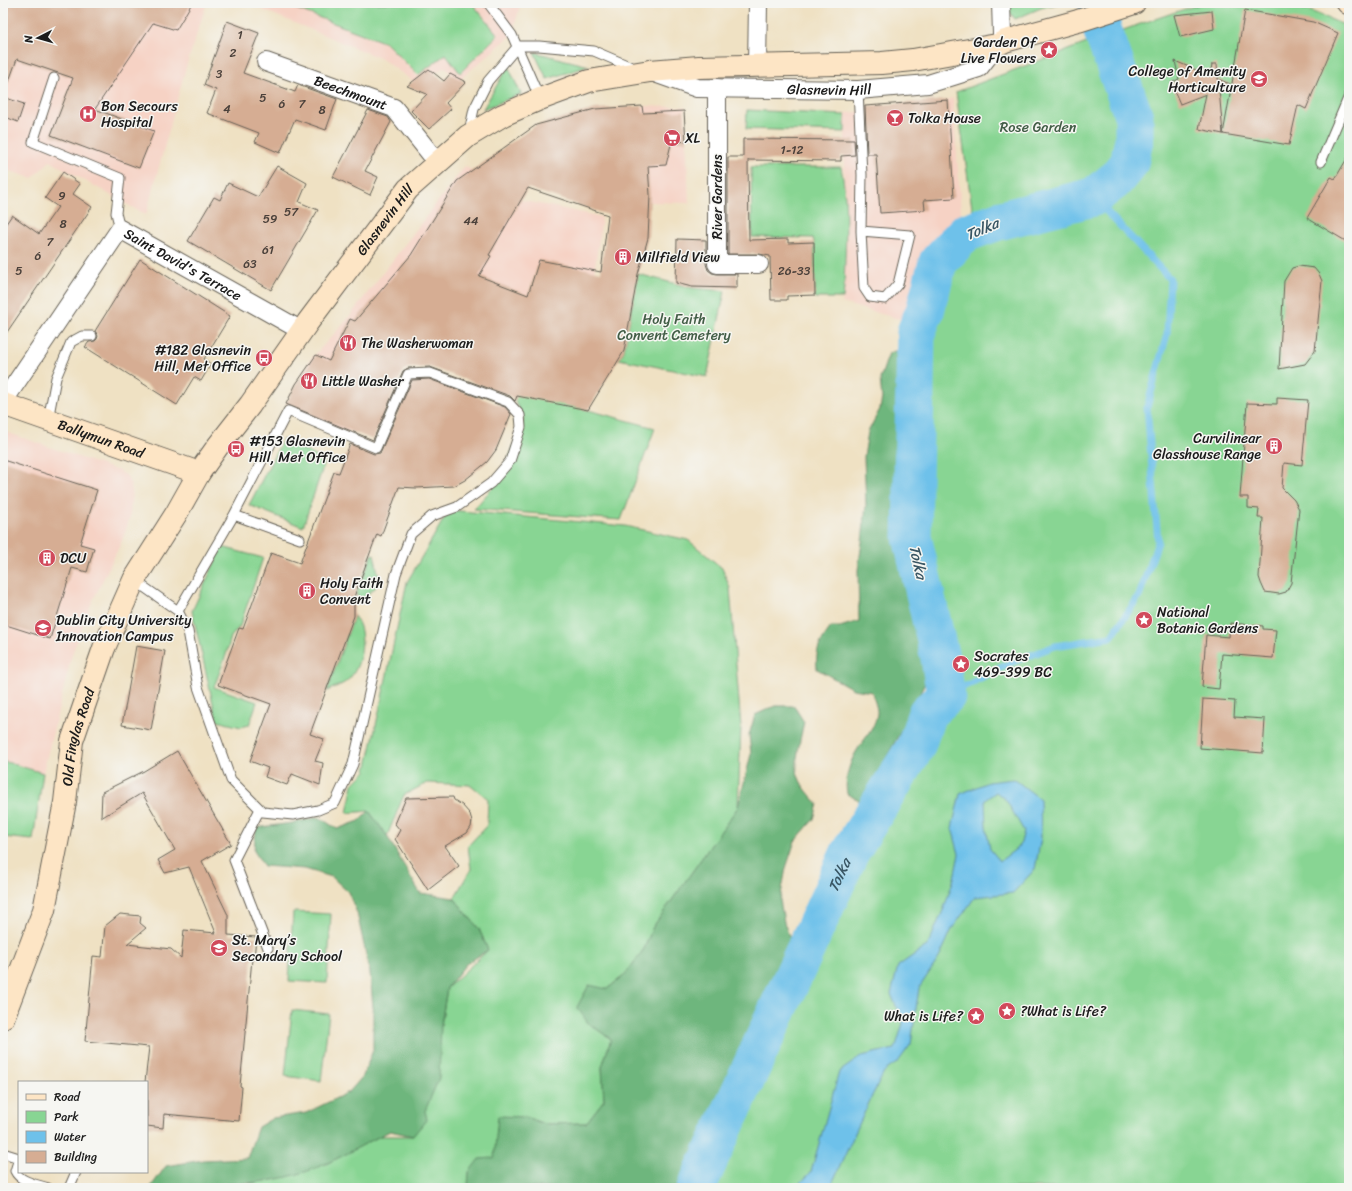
<svg xmlns="http://www.w3.org/2000/svg" width="1352" height="1191" viewBox="0 0 1352 1191" font-family="Sriracha,sans-serif">
  <rect width="100%" height="100%" fill="#f6f6f2"/>
  <filter id="ink" filterUnits="userSpaceOnUse"><feTurbulence type="fractalNoise" baseFrequency=".025" numOctaves="2"/><feDisplacementMap in="SourceGraphic" scale="8" xChannelSelector="R" yChannelSelector="G"/><feConvolveMatrix kernelMatrix="1 2 1 2 8 2 1 2 1" color-interpolation-filters="sRGB"/></filter>
  <filter id="wash" filterUnits="userSpaceOnUse"><feTurbulence type="fractalNoise" baseFrequency=".012" numOctaves="4" result="noise"/><feDisplacementMap in="SourceGraphic" scale="16" xChannelSelector="R" yChannelSelector="G"/><feGaussianBlur stdDeviation="0.9" result="paint"/><feColorMatrix in="noise" values="0 0 0 0 0 0 0 0 0 0 0 0 0 0 0 0 0 1.4 0 .05"/><feComposite in="paint" operator="in"/></filter>
  <g filter="url(#wash)">
    <rect width="100%" height="100%" fill="#efe1c3"/>
    <!-- built -->
    <path fill="#f6d2c4" d="M3,3H207L186,67L146,215L50,161L32,178L3,169Z
      M246,3H521L512,35L458,81L445,67L417,84L382,59Z
      M953,98L961,212L930,252L903,320L842,303L844,288L845,250L844,161L846,113L928,106Z
      M642,106L685,107L689,203L650,202Z
      M465,166L516,199L602,217L594,274L539,260L524,306L402,358L378,429L365,434L340,430L286,404L310,360L346,321Z
      M3,431L119,471L127,476L130,483L132,490L130,517L122,541L92,602L72,654L43,773L3,761Z"/>
    <!-- green -->
    <path fill="#88d593" stroke="#527858" d="M281,3H472L498,35L460,73L446,54L418,75L386,43Z
      M1008,3H1061L1041,8L1015,19L1007,8Z
      M1203,3H1278L1308,10L1349,27V1188H698L727,1153L752,1110L860,861L953,704L924,537L926,435L931,327L939,284L989,230L972,208L956,92C1038,61 1119,30 1203,3Z
      M534,52L589,66L547,79Z
      M508,66L521,94L483,109Z
      M747,110L845,115V132L746,129Z
      M751,167H841C849,206 845,248 844,288L843,298H815L814,242L813,238L752,237Z
      M638,274L692,288L725,291L707,377L619,359L624,351Z
      M511,393L588,410L655,428L621,520L474,509L501,478L524,419Z
      M283,439L325,461L303,527L249,505Z
      M449,510L625,526L688,540L722,568L730,588L741,727L738,807L653,927L644,949L625,975L607,989L588,1023L611,1039L602,1067L604,1100L586,1123L544,1124L526,1117L494,1158L469,1172L468,1188H230L254,1183L326,1164L380,1136H413L441,1025L447,988L488,950L479,929L454,898L471,869L468,846L487,825L488,799L471,785L427,783L404,795L387,836L369,811L347,813L353,784L366,771L407,582Z
      M222,547L263,558L240,626L231,637L226,655L214,687L257,702L249,725L241,727L217,721L192,611Z
      M374,554L379,578L376,587L362,599L356,595L372,555Z
      M354,616C356,619 359,623 360,627C365,644 360,673 344,683C339,686 332,688 327,691Z
      M3,761L43,773L33,840L3,837Z
      M293,912L331,914L327,983L289,981Z
      M292,1010L329,1014L321,1081L285,1076Z"/>
    <!-- forest -->
    <path fill="#6eb67d" stroke="#45694c" d="M906,347L902,391L897,539L926,681L908,718L862,802L847,794C844,777 850,761 859,747C867,736 875,727 877,714C878,708 873,698 872,692L853,689L817,669C815,650 820,642 831,627H840L859,621L858,570L862,542L866,505L864,457L868,432L880,409L882,398L880,379L889,353Z
      M775,706H794L804,722C801,736 793,766 799,778C803,788 811,796 818,804L814,819L795,841L786,868L780,900L784,922L791,942L680,1188H468L469,1172L479,1159L494,1158L498,1116L526,1117L544,1124L586,1123L604,1100L602,1067L611,1039L588,1023L577,1007L589,985L607,989L625,975L644,949L653,927L738,807L751,754L749,735L755,715Z
      M369,811L387,836L420,893L454,898L479,929L488,950L466,964L447,988L441,1025L439,1078L425,1111L427,1119L413,1136L390,1131C359,1146 329,1166 295,1175C267,1183 237,1184 207,1185L204,1188H150L166,1166L203,1160L247,1158L258,1127L273,1118L306,1113L349,1092L363,1076L373,1050V1007L370,973L357,913L348,892L332,877L305,869L264,866L254,851L256,828L292,823L319,817L337,829L359,821Z"/>
    <!-- water -->
    <path fill="#6ec1ea" stroke="#456e83" fill-rule="evenodd" d="M1014,779L1040,799L1041,838L1035,869L1013,893L975,897L952,929L939,958L919,988L911,1044L898,1062L885,1071L872,1096L830,1188H796L811,1172L839,1072L862,1056L878,1052L895,1049L903,1023L891,994L898,966L928,945L944,908L954,878L959,854L952,828L960,794L988,782ZM996,792L1006,800L1024,831L1020,846L1000,861L990,849L986,827L985,800Z"/>
    <g fill="none" stroke-linecap="round" stroke-linejoin="round">
      <!-- stream -->
      <path stroke="#6ec1ea" stroke-width="7" d="M946,696L1010,663L1055,646L1111,637L1139,596L1158,542L1147,407L1167,334L1170,279L1093,197"/>
      <!-- river -->
      <path stroke="#6ec1ea" stroke-width="39" id="s1" d="M696,1188L850,852L916,746L927,713L946,696L940,658L912,537L916,332L925,311L938,262L965,233L998,221L1093,197L1114,181L1129,163L1134,140V117L1101,26L1098,3"/>
    </g>
    <g id="blocks">
      <!-- building -->
      <path fill="#d6ad93" fill-rule="evenodd" d="M3,3H192L176,30L153,23L95,109L154,131L139,168L51,135L73,78L17,59L5,92L3,91Z
        M1245,10L1313,22L1338,33L1306,109L1298,105L1289,145L1223,134Z
        M1212,11L1214,29L1180,37L1174,15Z
        M227,21L259,33L243,73L295,92L298,85L337,99L326,130L295,119L280,153L255,142L259,133L207,113L216,90L204,85Z
        M1175,61L1210,76L1212,64H1217L1218,79L1230,84L1219,89L1223,134L1199,129L1206,94L1180,104L1171,83L1179,79Z
        M429,69L444,81L450,74L466,82L446,103L451,109L429,129L411,111L427,94L407,86Z
        M3,97L24,104L18,122L3,116Z
        M948,100L954,198L924,200L925,210L880,213L876,154H867L865,106Z
        M642,106L643,113L684,111L686,142L672,140L666,165L648,166L650,195L648,238L638,274L624,351L588,410L517,396L515,401L510,396L430,367L408,368L403,371L373,440L286,404L296,384L316,355L329,361L350,319L355,321L411,255L457,181L536,125L595,109ZM528,188L608,215L601,272L539,260L528,295L479,276L491,256L489,255Z
        M368,110L388,117L391,122L365,171L378,177L370,195L333,177Z
        M743,139L854,140L855,155L841,156V161L748,160L749,240L788,239V243L814,242L815,295L787,296V300H771L770,256L759,254H728V157H743Z
        M1349,155V243L1307,218L1331,177L1335,179Z
        M277,166L307,183L299,202L318,210L271,290L188,241L214,197L220,200L228,183L258,197Z
        M63,172L80,184L73,194L92,207L3,338V228L12,215L39,234L58,207L45,198Z
        M677,239L706,240V264L708,270L712,273L717,274H737V288L692,287L676,283Z
        M140,259L230,316L204,359L211,364L201,381L194,377L177,405L85,347L89,342L95,341L97,339L98,336L95,331Z
        M1299,266L1314,268L1319,274L1322,281L1315,351L1305,364L1279,369L1284,281L1292,268Z
        M429,379L505,407L511,414L496,450L487,462L465,480L454,486L416,488L399,487L381,536L377,534L354,597V616L310,734L324,739L315,761L323,763L320,785L292,774L287,785L265,777L268,768L250,761L271,704L218,685L239,628L243,629L271,553L300,563L334,472L339,473L350,444L374,454L380,453L412,380Z
        M1277,398L1308,400L1302,465L1284,463L1282,488L1294,500L1299,509L1291,583L1286,592L1279,594L1265,592L1261,583L1259,577L1263,518H1258L1259,509L1248,508V497H1240L1247,403L1277,404Z
        M3,460L97,490L80,544L94,548L87,572L72,568L50,639L3,624Z
        M1230,623L1263,626V629L1276,630L1273,658L1222,654L1219,689L1202,687L1206,635L1229,637Z
        M136,646L165,651L151,730L122,725Z
        M1203,699L1235,701L1234,717L1265,719L1263,753L1200,748Z
        M177,751L231,844L202,861L228,915V935L256,937L254,959H252L240,1086L242,1087L239,1121L164,1114L163,1128L147,1126V1082H145L149,1047L85,1041L93,956L102,957L105,926L120,914L141,916L140,923L146,928L127,944L171,949L181,958L184,930L216,933L189,867L165,873L158,860L175,850L142,793L101,818L102,792L144,771Z
        M453,797L454,800L462,805L470,814L472,821L471,827L467,833L445,846L459,866L428,890L395,839L400,830L395,824L406,798Z"/>
    </g>
  </g>
  <g filter="url(#ink)">
    <use href="#blocks" fill-opacity="0" stroke="#666156" stroke-width="1"/>
    <g fill="none" stroke-linecap="round" stroke-linejoin="round">
      <defs>
        <path id="lane" d="M488,3L512,35L540,99
          M54,78L33,142L120,178L116,213L120,229
          M858,90L862,175L861,231L864,288L870,297L885,299L898,284L910,235L861,231
          M469,132L474,109L488,81L518,46H539L594,51L636,69
          M1321,162L1349,96
          M48,420L56,378L71,342L82,336H92
          M234,515L300,539
          M134,580L178,611L188,631L198,687L231,780L263,812L293,815L318,810L335,803L353,764L396,574L411,534L432,516L457,507L491,483L510,461L521,427L520,415L508,402L430,373L408,374L376,448L288,411L234,515L178,611
          M260,809L234,860L268,948
          M3,1153L19,1158
          M19,1158L15,1171C20,1182 37,1184 48,1188
          M69,1188L76,1172"/>
        <g id="street">
          <path d="M1001,3L1002,34L1005,41"/>
          <path id="s2" d="M266,62L394,108L437,162"/>
          <path d="M757,66L758,3"/>
          <path id="s3" d="M652,72L697,88L858,90L928,84L979,68L997,45"/>
          <path d="M717,88V264H759"/>
          <path id="s4" d="M3,402L120,229L302,331"/>
        </g>
        <g id="secondary">
          <path d="M1348,3H1349"/>
          <path id="s5" d="M3,404L199,473"/>
          <path id="s6" d="M3,1018L44,910L65,802L72,741L104,648L134,580L176,514L199,473L218,446L250,405L308,322L408,189L468,136L503,115L540,99L589,81L650,71L699,67L882,63L913,60L997,45L1005,41L1078,21L1134,3"/>
        </g>
      </defs>
      <!-- lane casing -->
      <use href="#lane" stroke="#666156" stroke-width="11"/>
      <!-- street casing -->
      <use href="#street" stroke="#666156" stroke-width="20"/>
      <!-- secondary casing -->
      <use href="#secondary" stroke="#666156" stroke-width="24"/>
      <!-- lane -->
      <use href="#lane" stroke="#fff" stroke-width="9"/>
      <!-- street -->
      <use href="#street" stroke="#fff" stroke-width="18"/>
      <!-- secondary -->
      <use href="#secondary" stroke="#fde5c5" stroke-width="22"/>
    </g>
  </g>
  <!-- icons -->
  <defs>
    <symbol id="sight-disc" viewBox="-11 -11 22 22"><circle r="9.5" fill="#d1495b" stroke="#f6f6f2"/><path d="M0-6L1.8-2.2L6-1.7L2.9 1.2L3.7 5.4L0 3.3L-3.7 5.4L-2.9 1.2L-6-1.7L-1.8-2.2Z" fill="#fff"/></symbol>
    <symbol id="university-disc" viewBox="-11 -11 22 22"><circle r="9.5" fill="#d1495b" stroke="#f6f6f2"/><path d="M0-5L7-2L0 1L-7-2ZM-4 1L0 2.5L4 1V4Q0 6-4 4Z" fill="#fff"/></symbol>
    <symbol id="hospital-disc" viewBox="-11 -11 22 22"><circle r="9.5" fill="#d1495b" stroke="#f6f6f2"/><path d="M-5-5h3v3.5h4V-5h3V5h-3V1.5h-4V5h-3Z" fill="#fff"/></symbol>
    <symbol id="bar-disc" viewBox="-11 -11 22 22"><circle r="9.5" fill="#d1495b" stroke="#f6f6f2"/><path d="M-6-5H6L.8 .8V4.5H3.5V6h-7V4.5H-.8V.8Z" fill="#fff"/></symbol>
    <symbol id="supermarket-disc" viewBox="-11 -11 22 22"><circle r="9.5" fill="#d1495b" stroke="#f6f6f2"/><path d="M-6-5.5h2.5l.6 2H6L4.5 2H-2.5L-4.4-4H-6ZM-1.5 3.2a1.3 1.3 0 1 0 .1 0ZM3 3.2a1.3 1.3 0 1 0 .1 0Z" fill="#fff"/></symbol>
    <symbol id="building-disc" viewBox="-11 -11 22 22"><circle r="9.5" fill="#d1495b" stroke="#f6f6f2"/><path d="M-4-6H4V6H1V3H-1V6H-4ZM-2.5-4.3h1.7v1.8h-1.7ZM.8-4.3h1.7v1.8H.8ZM-2.5-1h1.7V.8h-1.7ZM.8-1h1.7V.8H.8Z" fill="#fff"/></symbol>
    <symbol id="restaurant-disc" viewBox="-11 -11 22 22"><circle r="9.5" fill="#d1495b" stroke="#f6f6f2"/><path d="M-5-6h1v4h1v-4h1v4h1v-4h1v5L-1.5 .5V6h-2V.5L-5-1ZM5-6V6H3V1.5H1.5Q1.5-4 5-6Z" fill="#fff"/></symbol>
    <symbol id="bus-disc" viewBox="-11 -11 22 22"><circle r="9.5" fill="#d1495b" stroke="#f6f6f2"/><path d="M-5-6H5V4H4V6H2V4H-2V6H-4V4H-5ZM-3.5-4V0h7V-4ZM-3.5 1.2v1.5H-2V1.2ZM2 1.2v1.5H3.5V1.2Z" fill="#fff"/></symbol>
    <symbol id="school-disc" viewBox="-11 -11 22 22"><circle r="9.5" fill="#d1495b" stroke="#f6f6f2"/><path d="M0-5L7-2L0 1L-7-2ZM-4 1L0 2.5L4 1V4Q0 6-4 4Z" fill="#fff"/></symbol>
  </defs>
  <g fill-rule="evenodd">
    <use href="#sight-disc" x="1039" y="40" width="20" height="20"/>
    <use href="#university-disc" x="1249" y="69" width="20" height="20"/>
    <use href="#hospital-disc" x="78" y="104" width="20" height="20"/>
    <use href="#bar-disc" x="885" y="108" width="20" height="20"/>
    <use href="#supermarket-disc" x="662" y="128" width="20" height="20"/>
    <use href="#building-disc" x="613" y="247" width="20" height="20"/>
    <use href="#restaurant-disc" x="338" y="333" width="20" height="20"/>
    <use href="#bus-disc" x="254" y="348" width="20" height="20"/>
    <use href="#restaurant-disc" x="299" y="371" width="20" height="20"/>
    <use href="#building-disc" x="1264" y="436" width="20" height="20"/>
    <use href="#bus-disc" x="226" y="439" width="20" height="20"/>
    <use href="#building-disc" x="37" y="548" width="20" height="20"/>
    <use href="#building-disc" x="297" y="581" width="20" height="20"/>
    <use href="#sight-disc" x="1134" y="610" width="20" height="20"/>
    <use href="#university-disc" x="33" y="618" width="20" height="20"/>
    <use href="#sight-disc" x="951" y="654" width="20" height="20"/>
    <use href="#school-disc" x="209" y="938" width="20" height="20"/>
    <use href="#sight-disc" x="997" y="1001" width="20" height="20"/>
    <use href="#sight-disc" x="966" y="1006" width="20" height="20"/>
  </g>
  <g text-anchor="middle" dominant-baseline="central" stroke-width="3" stroke-linejoin="round" paint-order="stroke">
    <!-- number labels -->
    <g font-size="12" fill="#4a403a">
      <text x="240" y="35">1</text>
      <text x="233" y="53">2</text>
      <text x="219" y="74">3</text>
      <text x="263" y="98">5</text>
      <text x="282" y="104">6</text>
      <text x="302" y="104">7</text>
      <text x="227" y="109">4</text>
      <text x="322" y="110">8</text>
      <text x="792" y="150">1-12</text>
      <text x="62" y="196">9</text>
      <text x="291" y="212">57</text>
      <text x="270" y="219">59</text>
      <text x="471" y="221">44</text>
      <text x="63" y="224">8</text>
      <text x="50" y="242">7</text>
      <text x="268" y="250">61</text>
      <text x="38" y="256">6</text>
      <text x="250" y="264">63</text>
      <text x="19" y="271">5</text>
      <text x="794" y="271">26-33</text>
    </g>
    <!-- poi labels -->
    <g font-size="14" fill="#1c1c1c" stroke="#f6f6f2" text-anchor="start">
      <text x="1036" y="42" text-anchor="end">Garden Of<tspan x="1036" dy="16">Live Flowers</tspan></text>
      <text x="1246" y="71" text-anchor="end">College of Amenity<tspan x="1246" dy="16">Horticulture</tspan></text>
      <text x="101" y="106">Bon Secours<tspan x="101" dy="16">Hospital</tspan></text>
      <text x="908" y="118">Tolka House</text>
      <text x="685" y="138">XL</text>
      <text x="636" y="257">Millfield View</text>
      <text x="361" y="343">The Washerwoman</text>
      <text x="251" y="350" text-anchor="end">#182 Glasnevin<tspan x="251" dy="16">Hill, Met Office</tspan></text>
      <text x="322" y="381">Little Washer</text>
      <text x="1261" y="438" text-anchor="end">Curvilinear<tspan x="1261" dy="16">Glasshouse Range</tspan></text>
      <text x="249" y="441">#153 Glasnevin<tspan x="249" dy="16">Hill, Met Office</tspan></text>
      <text x="60" y="558">DCU</text>
      <text x="320" y="583">Holy Faith<tspan x="320" dy="16">Convent</tspan></text>
      <text x="1157" y="612">National<tspan x="1157" dy="16">Botanic Gardens</tspan></text>
      <text x="56" y="620">Dublin City University<tspan x="56" dy="16">Innovation Campus</tspan></text>
      <text x="974" y="656">Socrates<tspan x="974" dy="16">469-399 BC</tspan></text>
      <text x="232" y="940">St. Mary’s<tspan x="232" dy="16">Secondary School</tspan></text>
      <text x="1020" y="1011">?What is Life?</text>
      <text x="963" y="1016" text-anchor="end">What is Life?</text>
    </g>
    <!-- street labels -->
    <g font-size="14" fill="#1c1c1c" stroke="#f6f6f2">
      <text stroke="none"><textPath href="#s3" startOffset="180">Glasnevin Hill</textPath></text>
      <text stroke="none"><textPath href="#s2" startOffset="90">Beechmount</textPath></text>
      <text transform="translate(717 197) rotate(-90)">River Gardens</text>
      <text stroke="none"><textPath href="#s6" startOffset="899">Glasnevin Hill</textPath></text>
      <text stroke="none"><textPath href="#s4" startOffset="281">Saint David's Terrace</textPath></text>
      <text stroke="none"><textPath href="#s5" startOffset="104">Ballymun Road</textPath></text>
      <text stroke="none"><textPath href="#s6" startOffset="292">Old Finglas Road</textPath></text>
    </g>
    <!-- park labels -->
    <g font-size="14" fill="#425d46" stroke="#f6f6f2">
      <text x="1038" y="127">Rose Garden</text>
      <text x="674" y="319">Holy Faith<tspan x="674" dy="16">Convent Cemetery</tspan></text>
    </g>
    <!-- water labels -->
    <g font-size="15" font-style="italic" fill="#395664" stroke="#f6f6f2">
      <text transform="translate(982 229) rotate(-23)">Tolka</text>
      <text transform="translate(918 562) rotate(77)">Tolka</text>
      <text stroke="none"><textPath href="#s1" startOffset="344">Tolka</textPath></text>
    </g>
  </g>
  <!-- margin -->
  <rect width="1352" height="1191" fill="none" stroke="#f6f6f2" stroke-width="16"/>
  <!-- legend -->
  <rect x="18" y="1081" width="130" height="92" fill="#f6f6f2" stroke="#9f9f9c"/>
  <rect x="26" y="1094" width="20" height="6" fill="#fde5c5" stroke="#9f9f9c"/>
  <text x="54" y="1101" font-size="12" fill="#1c1c1c">Road</text>
  <rect x="26" y="1111" width="20" height="12" fill="#88d593" stroke="#9f9f9c"/>
  <text x="54" y="1121" font-size="12" fill="#1c1c1c">Park</text>
  <rect x="26" y="1131" width="20" height="12" fill="#6ec1ea" stroke="#9f9f9c"/>
  <text x="54" y="1141" font-size="12" fill="#1c1c1c">Water</text>
  <rect x="26" y="1151" width="20" height="12" fill="#d6ad93" stroke="#9f9f9c"/>
  <text x="54" y="1161" font-size="12" fill="#1c1c1c">Building</text>
  <!-- north arrow -->
  <g transform="translate(38 38) rotate(264)" stroke="#f6f6f2" stroke-width="3" paint-order="stroke">
  <path d="M0-3L7 15L0 10L-7 15Z" fill="#1c1c1c"/>
  <text y="-6" font-size="11" font-weight="bold" text-anchor="middle" fill="#1c1c1c">N</text>
  </g>
</svg>
